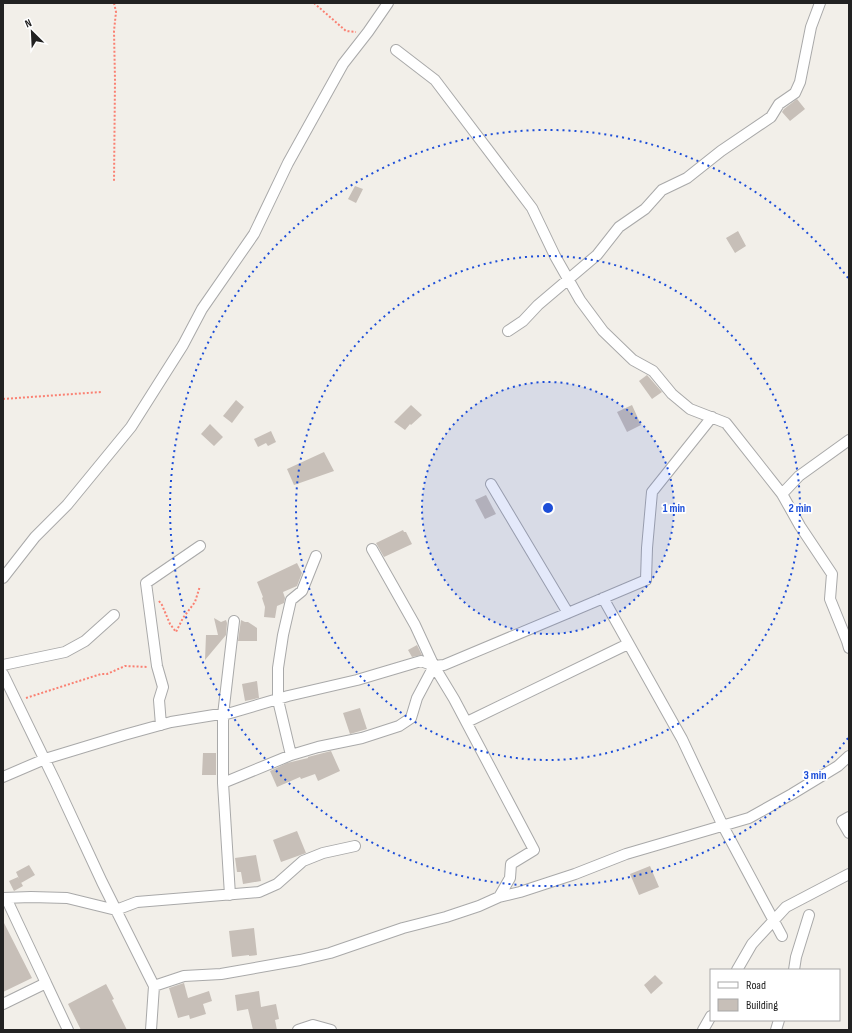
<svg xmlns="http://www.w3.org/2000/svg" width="852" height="1033" viewBox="0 0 852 1033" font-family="'Sofia Sans Condensed',sans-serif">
  <rect width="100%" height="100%" fill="#f2efe9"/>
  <!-- building -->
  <path fill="#c7bfb8" d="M797,99L805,109L790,121L782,112L784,109Z
    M355,186L363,189L356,203L348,199Z
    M738,231L746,246L735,253L726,238Z
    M647,375L662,392L652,399L639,381Z
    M236,400L244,407L232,423L223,416Z
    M411,405L422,415L411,425L410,424L405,430L394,422Z
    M632,405L641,425L627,432L617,412Z
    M210,424L223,437L214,446L201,434Z
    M271,431L276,442L268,446L266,443L258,447L254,439Z
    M324,452L334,471L294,485L287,469Z
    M486,495L496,514L485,519L475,500Z
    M403,530L404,532H406L412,544L384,557L376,543Z
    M297,563L302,573L297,586L283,592L285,598L284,603L277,606L275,618L264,617L265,607L262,598L263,597L257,582Z
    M214,618L221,622L226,620L227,623L226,635L205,660L206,635H218Z
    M241,620L245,622H248L257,628V641H238Z
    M417,645L422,655L412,657L408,650Z
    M257,681L259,698L245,701L242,684Z
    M360,708L367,729L350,734L343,713Z
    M331,751L340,771L318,781L315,774L301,779L300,777L277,787L270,771L287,763L308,758V757Z
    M203,753H216V775H202Z
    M297,831L306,853L281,862L273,840Z
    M256,855L261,881L243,884L241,872H237L235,858Z
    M29,865L35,875L21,883L16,872Z
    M650,866L659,887L639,895L630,874Z
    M18,877L23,886L14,891L9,881Z
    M3,921L32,978L3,992Z
    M254,928L257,955L249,956V955L232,957L229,931Z
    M655,975L663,983L651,994L644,985Z
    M184,983L188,998L209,991L212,1001L203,1004L206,1014L190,1019L189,1015L178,1018L169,988Z
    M106,984L114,999L112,1000L127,1030H81L68,1004Z
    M259,991L261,1007L276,1004L279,1019L275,1020L277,1030H253L248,1009L237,1011L235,995Z"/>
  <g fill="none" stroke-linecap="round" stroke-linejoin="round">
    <defs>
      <path id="minor" d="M396,50L435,80L532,208L555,256L580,300L603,331L633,360L653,371L672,394L690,409L726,423L782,494L800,526L832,574L830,599L847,641L849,648
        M508,331L523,321L538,305L597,255L619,227L645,209L662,190L687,178L721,151L771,117L779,104L795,93L800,82L811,27L820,3
        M491,484L568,613
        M782,494L799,476L849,440
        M372,549L415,625L434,666L454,699L534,850L511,864L510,878L499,897L520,892L575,874L626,854L749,818L792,794L838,766L849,756
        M3,578L35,537L67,505L131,427L183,345L202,309L254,234L288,163L343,64L368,32L388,3
        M603,598L682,739L723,826L782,936
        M3,665L65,652L85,641L114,615
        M3,674L56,783L102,882L154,986L151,1030
        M467,722L628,644
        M161,725L159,700L163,687L157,666L146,583L200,546
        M291,755L278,700V668L283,635L291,600L302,591L316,556
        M3,777L45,759L124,735L171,722L214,715H223L234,712L288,696L357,680L421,661L434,666L444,665L568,613L646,580L647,548L652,492L712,417
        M223,783L291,755L318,747L362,738L399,726L411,718L417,698L434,666
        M849,817L842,821L849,833
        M230,895L223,783V715L234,621
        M3,898L31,897L67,898L116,910L137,902L259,892L277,884L303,861L323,853L355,846
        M737,970L752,944L786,907L849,874
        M794,970L796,957L809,915
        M46,983L68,1030
        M154,986L184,976L221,974L300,960L330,953L403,928L446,917L479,906L499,897
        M3,1004L46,983L6,898
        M298,1030L313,1025L331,1030
        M703,1030L711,1016
        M776,1030L779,1020"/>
    </defs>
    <!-- minor casing -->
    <use href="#minor" stroke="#a9a9a9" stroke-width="12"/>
    <!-- path -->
    <path stroke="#fa8072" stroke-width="2" stroke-dasharray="2 2" stroke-linecap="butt" d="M114,3L116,12L114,31L115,80L114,182
      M314,3L346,31L356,32
      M3,399L101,392
      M159,601L162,605L170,624L176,632L183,618L195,602L200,586
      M26,698L101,674H107L125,666L148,667"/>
    <!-- minor -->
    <use href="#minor" stroke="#fff" stroke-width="10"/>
  </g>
  <!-- distance rings -->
  <circle cx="548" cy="508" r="126" fill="#1d4ed8" fill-opacity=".12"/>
  <g fill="none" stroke="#1d4ed8" stroke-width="2" stroke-dasharray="2 4">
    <circle cx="548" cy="508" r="126"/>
    <circle cx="548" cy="508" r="252"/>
    <path d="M848 738A378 378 0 1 1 848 278"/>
  </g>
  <circle cx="548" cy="508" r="6" fill="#1d4ed8" stroke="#fff" stroke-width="2"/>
  <g font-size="12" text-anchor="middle" font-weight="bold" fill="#1d4ed8" stroke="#fff" stroke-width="3.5" stroke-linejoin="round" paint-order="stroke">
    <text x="674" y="512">1 min</text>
    <text x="800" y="512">2 min</text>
    <text x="815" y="779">3 min</text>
  </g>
  <!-- border -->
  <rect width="852" height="1033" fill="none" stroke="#222222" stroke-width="8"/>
  <!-- legend -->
  <rect x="710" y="969" width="130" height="52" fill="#ffffff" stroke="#a7a7a7"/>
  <rect x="718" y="982" width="20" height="6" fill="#ffffff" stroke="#a7a7a7"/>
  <text x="746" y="989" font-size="12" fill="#222222">Road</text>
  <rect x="718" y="999" width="20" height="12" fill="#c7bfb8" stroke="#a7a7a7"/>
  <text x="746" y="1009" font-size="12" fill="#222222">Building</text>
  <!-- north arrow -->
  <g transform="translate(32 32) rotate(336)" stroke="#ffffff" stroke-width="3" paint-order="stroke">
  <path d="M0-3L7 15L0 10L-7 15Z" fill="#222222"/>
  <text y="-6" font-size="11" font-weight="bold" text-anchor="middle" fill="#222222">N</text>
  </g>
</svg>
